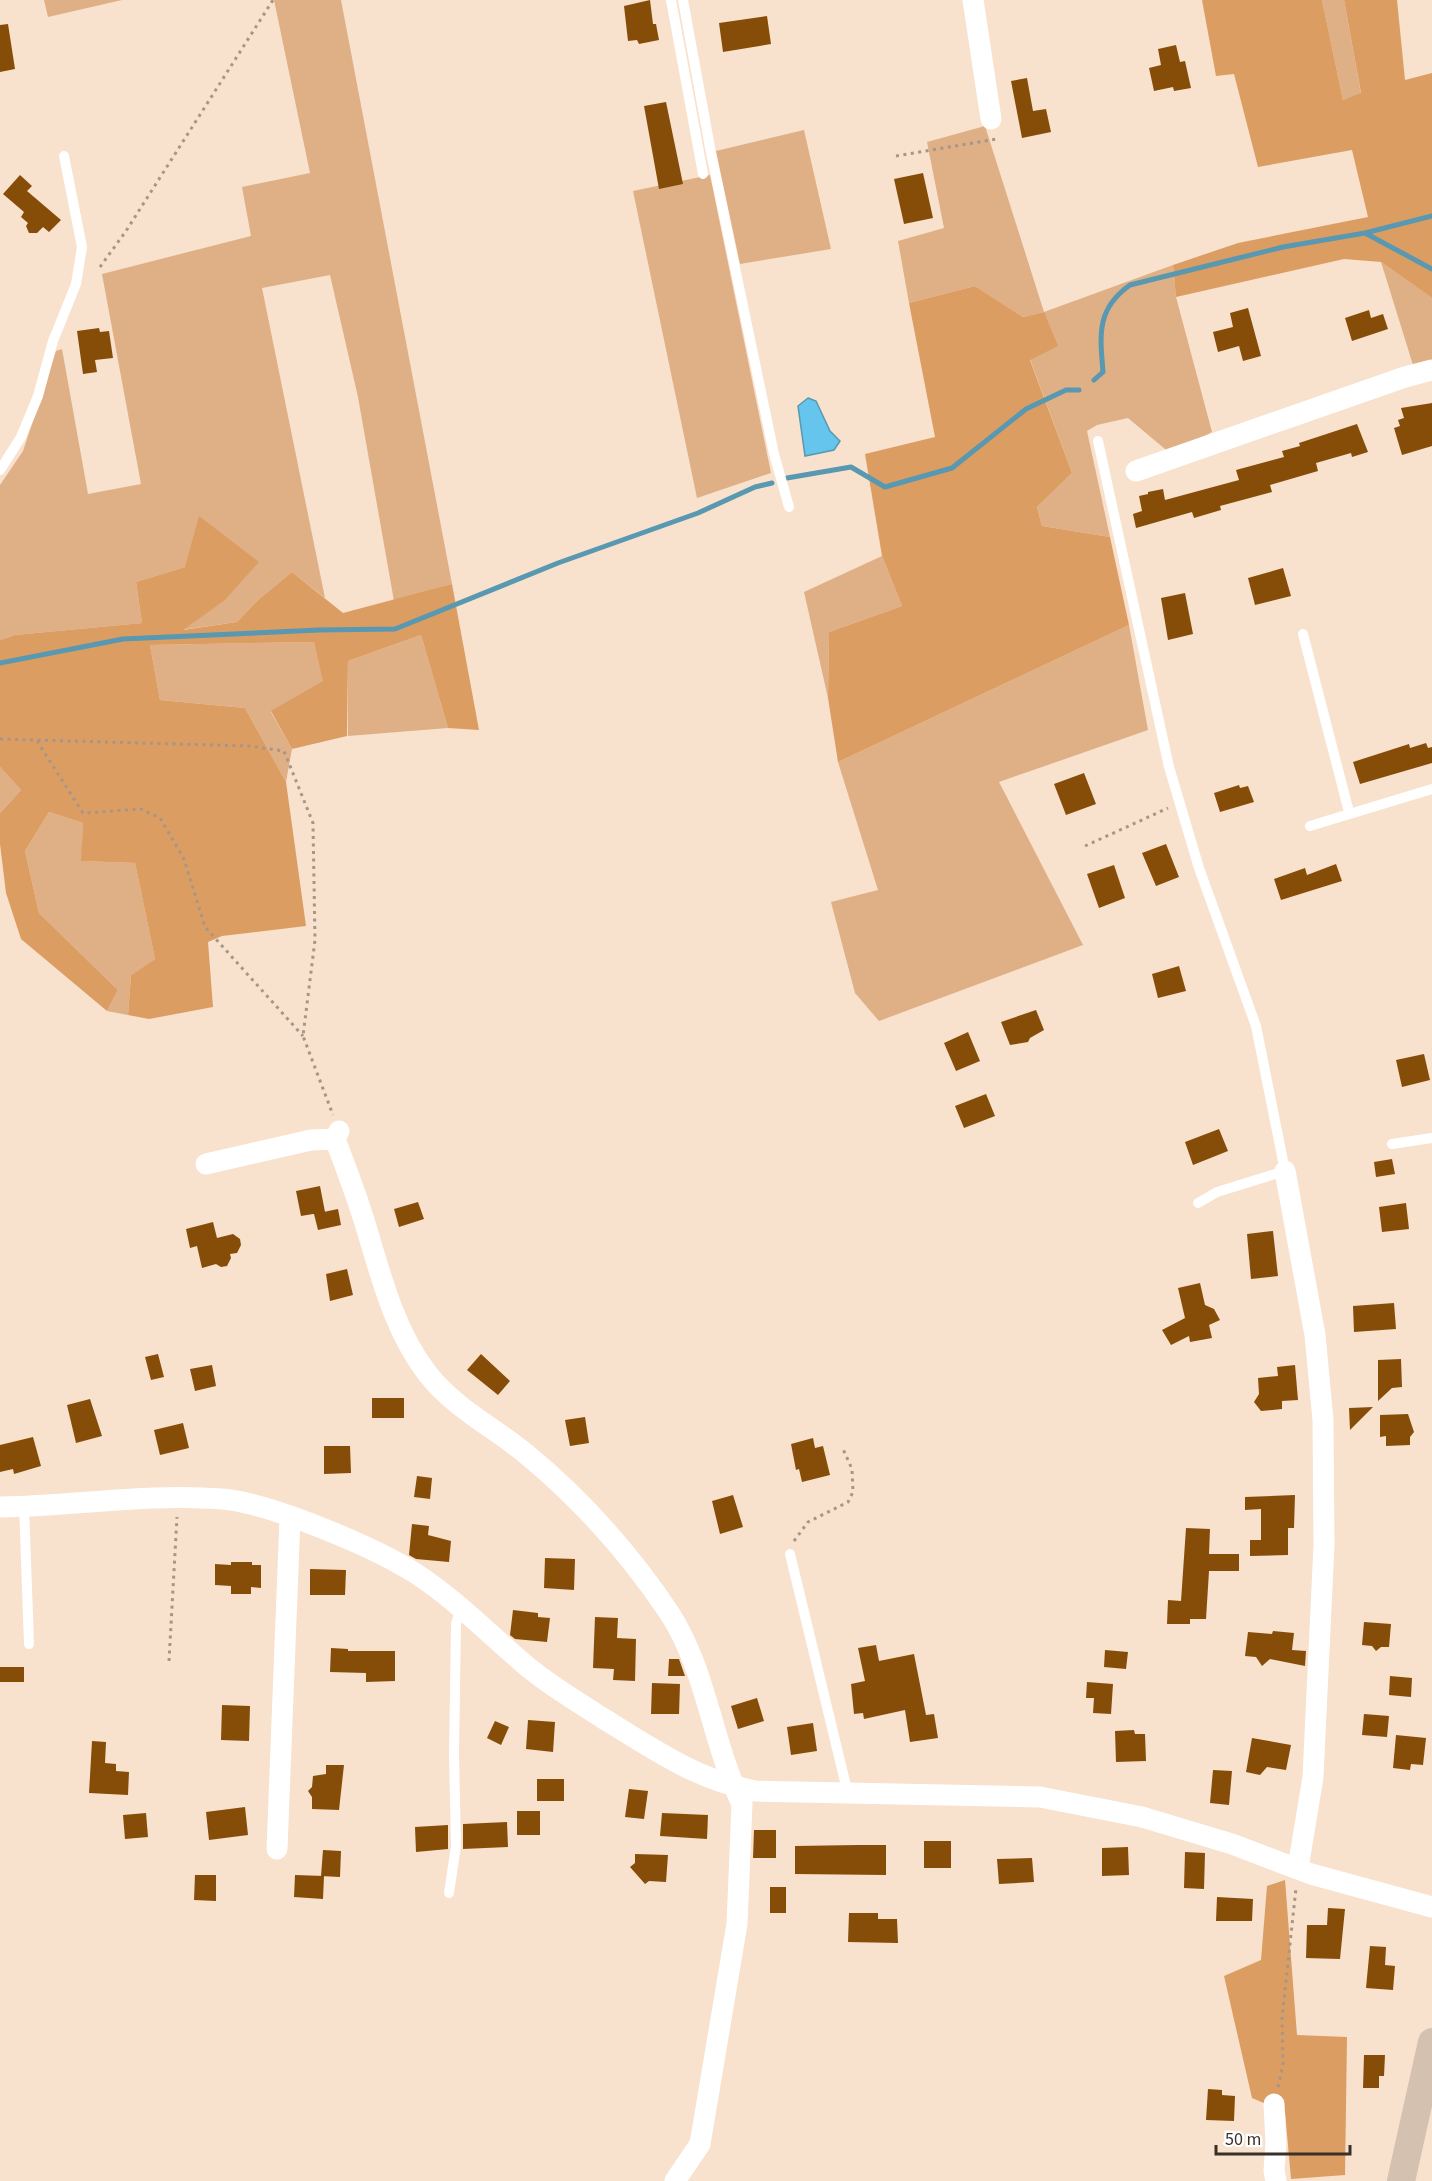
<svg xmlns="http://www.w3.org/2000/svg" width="1432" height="2181" viewBox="0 0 1432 2181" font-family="'Source Sans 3',sans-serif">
  <rect width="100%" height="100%" fill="#f8e1cd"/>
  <!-- green -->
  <path fill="#dfaf85" d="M44,0H122L48,17Z
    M274,0H341L452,584L394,601L358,397L330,275L262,288L325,598L292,572L258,600L237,622L181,630L224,601L185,567L136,582L142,623L15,635L0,640V485L23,451L56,351L62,349L88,494L141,484L102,274L251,236L242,187L310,173Z
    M1322,0H1344L1361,94L1343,100Z
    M985,126L1044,312L1173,265L1176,297L1212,432L1171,454L1128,418L1097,425L1087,431L1110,537L1042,526L1037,507L1072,473L1030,359L1044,312L1023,317L975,286L909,303L898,241L944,228L927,142Z
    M804,130L831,249L740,264L716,151Z
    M710,175L771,473L697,498L633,191Z
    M1381,262L1432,298V361L1413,365Z
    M882,556L902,606L829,632L828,698L804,592Z
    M1129,625L1148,730L999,782L1083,945L879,1021L855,993L831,902L878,890L838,762Z
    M421,635L448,728L348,736V661Z
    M314,642L324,681L271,712L292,749L286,782L245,708L160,700L150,645Z
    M0,767L21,790L0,813Z
    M49,812L83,823L82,861L135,863L155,959L131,975L128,1015L107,1011L118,990L39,913L25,851Z"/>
  <!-- forest -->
  <path fill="#dc9d63" d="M1202,0H1322L1343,100L1361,93L1344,0H1397L1405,80L1432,73V298L1381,262L1344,259L1176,297L1173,265L1238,243L1368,217L1352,150L1258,167L1234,74L1216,76Z
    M975,286L1023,317L1044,312L1058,346L1030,360L1072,473L1037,507L1042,526L1110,537L1129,625L838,762L828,698L829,632L902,606L882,556L865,454L935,437L909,303Z
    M199,516L259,562L224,601L183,630L237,622L258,600L292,572L343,613L452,584L479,730L448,728L421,635L348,661L347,736L292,749L271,711L323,681L314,642L150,645L160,700L245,708L286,782L306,926L222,936L208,942L213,1007L149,1019L128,1015L131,975L155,959L135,863L81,861L83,823L49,812L25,851L39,913L118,990L107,1011L21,939L6,893L0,844V813L21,790L0,767V640L15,635L142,623L136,582L185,567Z
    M1285,1880L1297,2035L1347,2037L1345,2175L1291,2179L1285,2112L1252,2098L1224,1976L1261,1960L1267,1886Z"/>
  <!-- water -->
  <path fill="#65c5ec" stroke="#5898b1" stroke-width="1.5" d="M808,398L816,401L830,431L840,441L834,450L805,456L798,406Z"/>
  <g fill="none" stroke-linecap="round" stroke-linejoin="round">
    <!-- stream -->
    <path stroke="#5898b1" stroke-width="5" d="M1365,233L1432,269
      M1094,380L1103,372C1100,335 1096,309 1130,285L1283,247L1365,233L1432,216
      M787,478L851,467L885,487L952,468L1026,409L1066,390H1079
      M0,663L123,639L319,630L395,629L558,563L698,513L755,487L772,483"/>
  </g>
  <!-- building -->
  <path fill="#864d08" d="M650,0L653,24H656L659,40L639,44L637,40L628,41L624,6Z
    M767,16L771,44L723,52L719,23Z
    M8,24L15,69L0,72V25Z
    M1176,45L1180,62L1185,61L1191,88L1174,91L1173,87L1154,91L1149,68L1161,65L1158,49Z
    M1027,78L1033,111L1046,109L1051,132L1022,138L1011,81Z
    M666,102L683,184L659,189L644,106Z
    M923,173L933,218L904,224L894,179Z
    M20,175L32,186L27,191L61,220L49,232L43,227L37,233H29L26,226L28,223L21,217L24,212L3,194Z
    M1248,308L1261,356L1243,361L1239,346L1218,352L1213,332L1233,327L1230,313Z
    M1369,310L1371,318L1383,314L1388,329L1352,341L1345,318Z
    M99,328L100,332L109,331L113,358L95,360L97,372L83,374L77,331Z
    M1432,403V446L1402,455L1394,428L1400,426L1398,420L1404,418L1401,408Z
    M1357,424L1368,452L1352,457L1351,453L1316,463L1318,471L1270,485L1272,492L1220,506L1221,510L1194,518L1192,512L1136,528L1133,514L1142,511L1139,496L1148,494V492L1163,489L1165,500L1239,480L1236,470L1284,457L1282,451L1300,446L1299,443Z
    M1283,568L1291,596L1255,605L1248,578Z
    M1185,593L1193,634L1168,640L1161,598Z
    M1426,743L1428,748L1432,747V763L1360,784L1353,762L1409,744L1410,748Z
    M1084,773L1096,804L1066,815L1054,784Z
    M1239,785L1240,788L1248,786L1254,802L1220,812L1214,793Z
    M1166,844L1179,877L1156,886L1142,853Z
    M1336,864L1342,881L1281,900L1274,879L1305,868L1307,875Z
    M1114,865L1125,898L1099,908L1087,874Z
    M1179,966L1186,991L1158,998L1152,974Z
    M1036,1010L1044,1030L1030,1038L1028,1042L1010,1045L1001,1022Z
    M968,1032L980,1061L956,1071L944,1043Z
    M1424,1054L1430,1080L1402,1087L1396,1060Z
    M986,1094L995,1116L964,1128L955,1106Z
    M1219,1129L1228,1151L1193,1165L1185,1142Z
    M1392,1159L1395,1174L1376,1177L1374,1162Z
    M320,1186L325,1212L301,1216L296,1191Z
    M418,1202L424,1219L399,1227L394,1209Z
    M1406,1203L1409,1229L1382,1232L1379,1207Z
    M338,1209L341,1225L318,1230L314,1214Z
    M213,1222L217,1238L233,1234L240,1239L241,1245L237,1253L230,1254L231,1258L227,1266L221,1267L216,1264L202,1268L197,1246L190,1248L186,1229Z
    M1273,1231L1278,1276L1251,1279L1247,1234Z
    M347,1269L353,1295L330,1301L326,1274Z
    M1200,1283L1205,1305L1214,1309L1220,1320L1209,1325L1212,1338L1190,1342L1189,1336L1171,1345L1162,1330L1185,1318L1178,1288Z
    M1394,1303L1396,1329L1354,1332L1353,1306Z
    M158,1354L164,1377L151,1380L145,1357Z
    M481,1354L510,1381L498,1395L467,1370Z
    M1401,1359L1402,1387L1392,1388L1378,1401V1360Z
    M212,1365L216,1386L195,1391L190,1369Z
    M1295,1365L1298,1400L1282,1401V1409L1261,1411L1254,1402L1259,1394L1258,1378L1278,1376L1277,1367Z
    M372,1398H404V1418H372Z
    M90,1399L102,1436L76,1443L67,1405Z
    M1373,1407L1350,1430L1349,1408Z
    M1408,1414L1414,1432L1410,1437V1445L1386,1446V1436L1380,1437V1415Z
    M585,1417L589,1443L570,1446L565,1420Z
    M183,1423L189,1448L160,1455L154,1430Z
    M33,1437L41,1466L14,1474L13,1469L0,1472V1445Z
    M813,1438L815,1448L823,1446L830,1475L802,1482L799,1469L796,1470L791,1444Z
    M324,1446H350L351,1473L324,1474Z
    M417,1476L432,1478L430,1499L414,1497Z
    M733,1495L743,1527L720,1534L712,1501Z
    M1295,1495L1294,1528H1288V1555L1250,1556V1540H1261V1509L1245,1510V1497Z
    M412,1524L429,1526L428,1535L451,1541L449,1562L416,1559L409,1555Z
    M1186,1528L1210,1529L1209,1554H1239V1571H1209L1206,1619H1190V1624H1167L1168,1600L1181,1601Z
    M545,1558L575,1559L574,1590L544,1588Z
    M231,1562H252V1565H261V1588L251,1587V1594H231V1586L215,1585V1564L231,1565Z
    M310,1569L346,1570L345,1595H310Z
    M513,1610L538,1613V1617L550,1618L547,1642L515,1639L510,1635Z
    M595,1617L618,1618L617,1638L636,1639L635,1681L613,1680L614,1669L593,1668Z
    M1364,1622L1391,1624L1389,1647H1381L1376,1651L1372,1646L1362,1645Z
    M1273,1631L1294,1633L1292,1650L1306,1651L1305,1666L1270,1659L1262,1666L1256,1657L1245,1656L1248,1632L1272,1634Z
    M876,1645L879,1661L914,1654L926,1715L934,1714L938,1738L910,1742L905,1710L864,1719L863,1713L854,1714L851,1684L865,1681L858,1648Z
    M331,1648L348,1649V1651H395V1681L366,1682V1673L330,1672Z
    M1105,1650L1128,1652L1126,1669L1104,1667Z
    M669,1659H679L685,1676H668Z
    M0,1667H24V1682H0Z
    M1390,1676L1412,1678L1411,1697L1389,1695Z
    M1087,1682L1113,1684L1111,1714L1093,1713L1094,1698H1086Z
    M652,1683L680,1684L679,1714H651Z
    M757,1698L764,1721L738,1729L731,1706Z
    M222,1705L250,1706L249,1741L221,1740Z
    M1364,1714L1389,1716L1387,1737L1362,1735Z
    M528,1720L555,1722L553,1752L526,1749Z
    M495,1721L509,1727L501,1745L487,1738Z
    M813,1723L817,1751L791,1755L787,1727Z
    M1134,1730L1135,1734H1145L1146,1761L1116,1762L1115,1731Z
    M1396,1735L1426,1738L1423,1765L1411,1764L1410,1770L1393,1768Z
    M1252,1738L1291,1745L1286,1770L1267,1767L1260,1775L1246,1772Z
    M92,1741L106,1742L105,1763L116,1764V1771L129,1772L128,1795L89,1793Z
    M326,1765H344L339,1810L312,1809V1797L308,1791L312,1787L313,1776L326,1774Z
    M1213,1770L1232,1771L1229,1805L1210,1803Z
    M537,1779H564V1801H537Z
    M629,1789L648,1791L644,1819L625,1817Z
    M245,1807L248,1835L209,1840L206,1812Z
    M517,1811H540V1835H517Z
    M146,1813L148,1837L125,1839L123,1815Z
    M662,1813L708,1815L707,1839L660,1836Z
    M507,1822L508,1847L463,1849V1824Z
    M448,1825V1849L416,1852L415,1827Z
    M754,1830H776V1858H753Z
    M924,1841H951V1868H924Z
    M858,1845H886V1875L795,1874V1846Z
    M1128,1847L1129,1875L1102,1876V1848Z
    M323,1850L341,1851L340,1877L321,1876Z
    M1185,1852L1205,1853L1204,1889L1184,1888Z
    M635,1854L668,1855L666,1882L649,1881L645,1884L630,1867L635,1863Z
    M1032,1858L1034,1882L999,1884L997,1859Z
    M195,1875H216V1901L194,1900Z
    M295,1875L324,1876L323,1899L294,1897Z
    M770,1887H786V1913H770Z
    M1217,1897L1253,1899L1252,1921H1216Z
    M1328,1908L1345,1909L1340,1959L1306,1958L1307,1925H1327Z
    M849,1913H878V1919H897L898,1943L848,1942Z
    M1370,1946L1386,1947L1385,1965L1395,1966L1393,1990L1366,1988Z
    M1364,2055H1385L1384,2076H1379V2088H1363Z
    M1208,2089L1222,2090V2095L1235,2096L1234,2121L1206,2120Z"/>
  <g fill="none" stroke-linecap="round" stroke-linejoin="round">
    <!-- path -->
    <path stroke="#a79687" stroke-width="3" stroke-dasharray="3 4.5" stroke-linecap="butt" d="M896,156L997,139
      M100,267L126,231L273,0
      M0,739L249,746L284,751L313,823L315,940L303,1036L333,1115
      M37,741L83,813L141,809L160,818L184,859L205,927L303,1036
      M1085,846L1168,808
      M794,1541L808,1522L848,1502L853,1492L852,1469L843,1449
      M169,1661L177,1517
      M1278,2087L1283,2064L1282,2018L1296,1888"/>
    <!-- service -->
    <path stroke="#fff" stroke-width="10" d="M671,0L703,174
      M683,0L711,153L774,454L789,507
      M1098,441L1169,767L1199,868L1256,1026L1285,1171L1217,1192L1198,1203
      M0,470L21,437L38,396L53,341L76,284L82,247L64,156
      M1303,634L1349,812
      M1310,826L1432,789
      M1392,1144L1432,1138
      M24,1505L29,1644
      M790,1554L848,1794
      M449,1893L456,1846L454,1754L456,1624L461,1608"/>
    <!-- minor -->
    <path stroke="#fff" stroke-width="21" d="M973,0L991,119
      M1136,471L1405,377L1432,370
      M339,1131L335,1139C345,1165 355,1192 364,1220C380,1272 393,1329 427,1373C453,1407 493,1427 525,1453C581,1499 630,1554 670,1614C707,1672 712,1743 742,1804L737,1924L700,2144L675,2181
      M206,1164L311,1140L335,1139
      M1285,1171L1315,1335L1323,1420L1324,1545L1313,1777L1298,1868
      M0,1507C74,1506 148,1493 222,1499C270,1503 374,1547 415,1573C455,1599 488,1633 523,1663C547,1684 575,1700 601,1717C651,1748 697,1780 755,1791L1040,1797L1142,1817L1232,1844L1311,1874L1432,1907
      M277,1849L290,1518
      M1274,2104L1276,2143L1274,2171L1276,2181"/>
    <!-- secondary -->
    <path stroke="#d4c1b0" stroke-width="28" d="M1401,2181L1432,2042"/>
  </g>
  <!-- scale -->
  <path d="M1216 2145v9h134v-9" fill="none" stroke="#393028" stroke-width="3"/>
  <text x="1225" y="2145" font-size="18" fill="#393028" stroke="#ffffff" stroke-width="4.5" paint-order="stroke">50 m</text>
</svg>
